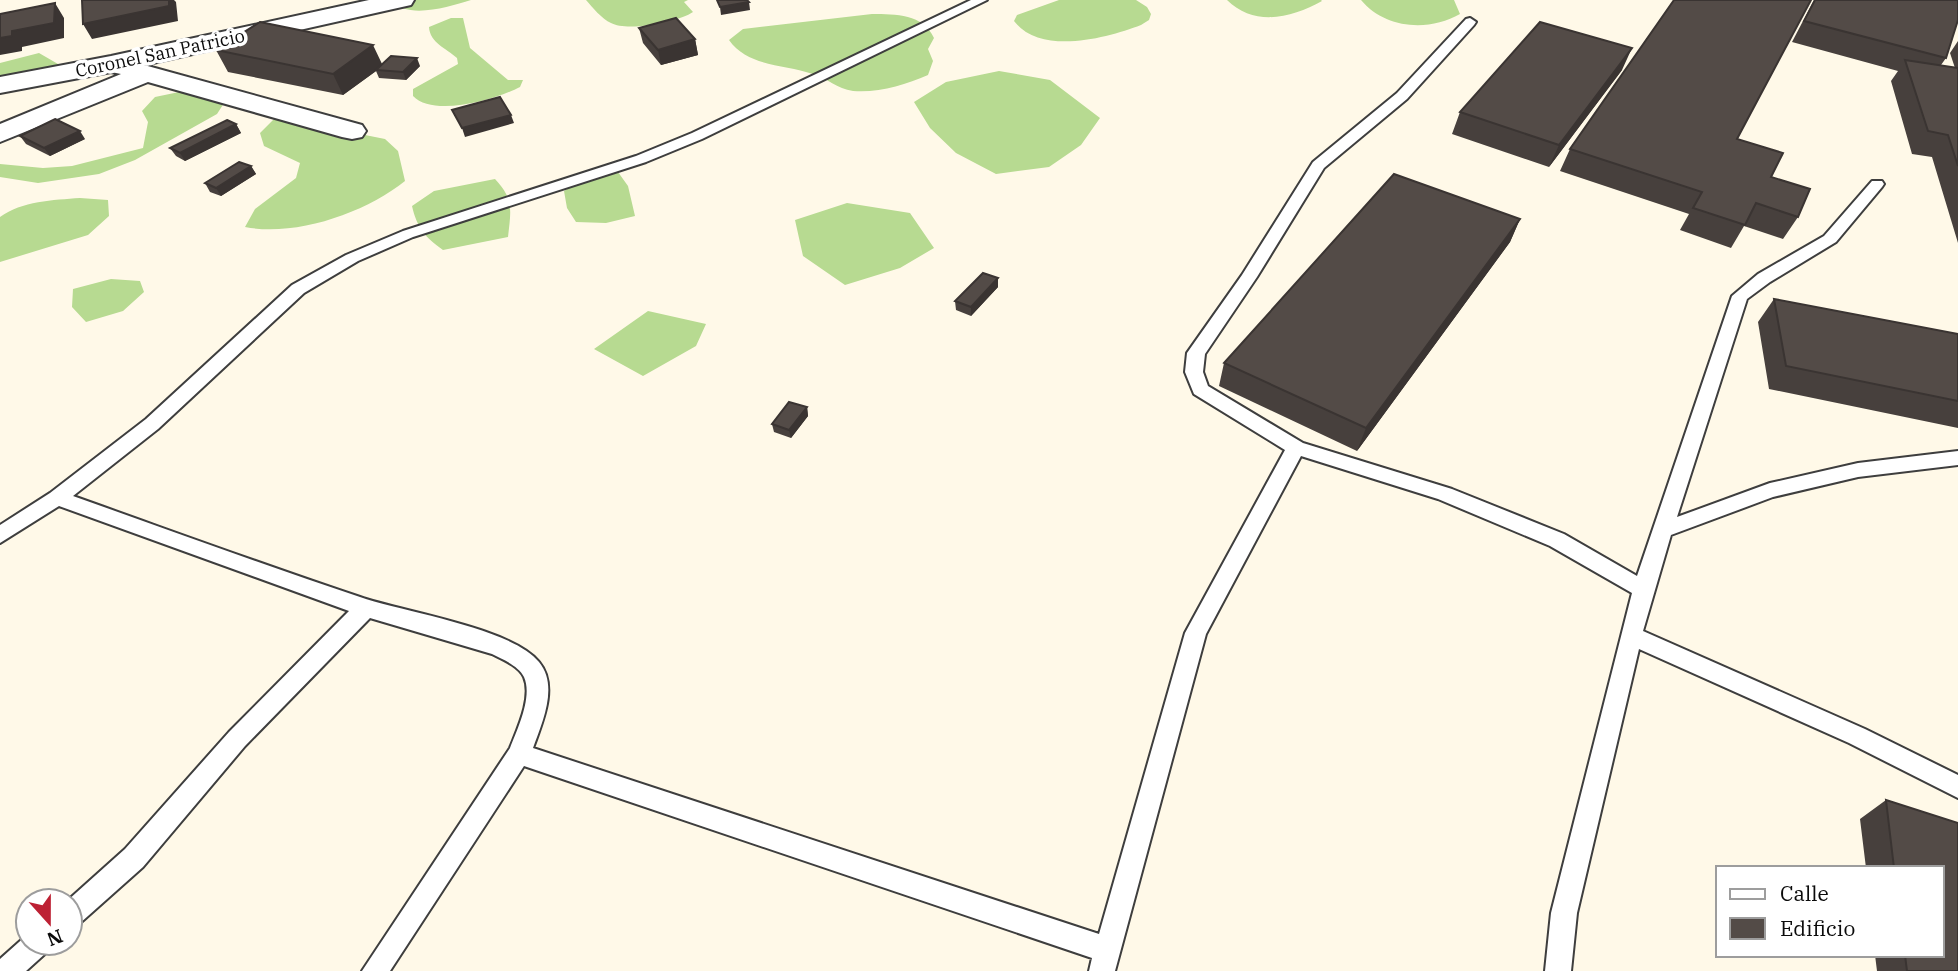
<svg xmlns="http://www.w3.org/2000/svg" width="1958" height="971" viewBox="0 0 1958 971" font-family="'IBM Plex Serif',serif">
  <rect width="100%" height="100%" fill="#fff9e8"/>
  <!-- forest -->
  <path fill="#b7da91" d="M389,0H471C447,7 409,20 389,0Z
    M586,0H688L684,2L693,12C679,22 627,32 611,23C602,19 592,7 586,0Z
    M1059,0H1136L1147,7L1151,14L1149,20L1141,25C1107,38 1041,56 1014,21L1017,15Z
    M1227,0H1321L1322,1C1292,18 1254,27 1227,0Z
    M1361,0H1454L1460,14C1429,32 1385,29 1361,0Z
    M872,14C896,14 923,14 934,38L928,49L933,61L928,75C905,85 879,93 853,91C837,89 827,78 813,74C784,64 748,67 729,40L743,29Z
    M451,18H463L470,48L508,80H523L520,87C497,99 434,118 413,96V89L458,64L457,58C446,48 430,43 429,27Z
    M39,53L58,64L61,69L59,76L33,88L0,93V63Z
    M999,71L1050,80L1100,118L1081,145L1049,167L996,174L956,153L930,128L914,102L946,82Z
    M184,91L226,100L217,114L135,160L99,174L38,183L0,177V164L43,168L72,166L143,148L148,122L142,111L155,97Z
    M304,110L327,115L360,134L385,139L398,151L405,181C365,213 296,237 245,227L255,209L296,178L300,163L264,146L260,133L275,118Z
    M618,172L628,186L635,216L606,223L576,222L567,208L564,191L587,177Z
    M495,179C514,199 511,210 508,237L443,250C425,237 417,228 412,206L434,191Z
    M80,198L108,200L109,216L88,235L0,262V217C22,201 53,200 80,198Z
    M847,203L910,213L934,248L900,268L845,285L803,256L795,220Z
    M111,279L140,281L144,292L123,311L86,322L72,307L73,289Z
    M648,311L706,324L696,346L643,376L594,349Z"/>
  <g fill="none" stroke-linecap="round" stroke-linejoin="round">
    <defs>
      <path id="lane" d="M971,0H987L702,139L646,162L413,237L358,261L304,293L158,429L73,496C169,530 264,565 360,597C403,612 512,628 539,662C559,686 542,723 533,748L1099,934L1185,633L1285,450L1194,394L1185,372L1187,353L1242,275L1313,162L1397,93L1466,19L1470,18L1476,22L1474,25L1407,99L1324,168L1257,277L1205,354L1203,372L1208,386L1303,443L1452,489L1564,534L1637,576L1732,296L1758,274L1824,236L1872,181H1882L1884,184L1882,187L1836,242L1770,282L1747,299L1677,517L1770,483L1858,463L1958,451V465L1858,477L1773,497L1671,535L1643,631L1865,729L1958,775V798L1849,743L1639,649L1577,913L1571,971H1545L1551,913L1632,593L1550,546L1438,499L1301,456L1206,634L1115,971H1089L1092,958L524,766L390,971H362L510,748C517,730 533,697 524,677C519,666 502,659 492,654L370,618L245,746L143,867L79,924L70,928V901H67L125,849L229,732L349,611L59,506L0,543V525L50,493L146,419L292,285L346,255L403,231L636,156L692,133Z
        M28,934V943H51L47,952L26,971H0V959Z"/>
      <path id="street" d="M369,0H414L411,5L402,7L144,65L362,125L366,131L362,137L352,139L342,137L148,82L0,142V124L121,74L111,72L0,93V77L111,56Z"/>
    </defs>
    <!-- lane casing -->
    <use href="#lane" stroke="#3e3e3e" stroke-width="4"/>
    <!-- street casing -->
    <use href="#street" stroke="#3e3e3e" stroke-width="4"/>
    <!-- lane -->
    <use href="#lane" fill="#fff" fill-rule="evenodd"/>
    <!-- street -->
    <use href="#street" fill="#fff" fill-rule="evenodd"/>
  </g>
  <!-- wall -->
  <path fill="#47403d" d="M1814,0H1958L1946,58L1941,65L1955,68L1950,53L1958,41V243L1932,157L1912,154L1891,81L1898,71L1792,42Z
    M639,28L695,39L698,55L661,65L643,43Z
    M216,50L382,64L420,66L406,80L379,78L376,71L343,95L228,72Z
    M1622,70L1549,167L1452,134L1460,112Z
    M236,124L241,133L185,161L176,156L170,148Z
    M20,136L85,139L50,156L26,144Z
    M1737,139L1771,177L1798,217L1783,239L1744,226L1731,248L1680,230L1689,214L1560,171L1570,149Z
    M251,166L256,174L221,196L210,192L205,183Z
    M1520,219L1510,242L1357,451L1219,386L1224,363Z
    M998,278V287L971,316L956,310L955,301Z
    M1774,299L1958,334V428L1769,389L1758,322Z
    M807,407L808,416L791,438L774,432L772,424Z
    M1886,800L1958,823V971H1877L1875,955H1942V868H1866L1860,819Z"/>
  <!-- shaded-wall -->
  <path fill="#3a3432" d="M169,0H174L176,2L178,21L92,39L83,24Z
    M749,2L750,10L721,15L720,7Z
    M55,3L64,18V38L22,47V51L0,55V38L12,31Z
    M695,39L698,55L661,65L658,50Z
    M373,45L383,66L343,95L333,74Z
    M1632,48L1622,70L1549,167L1559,145Z
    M417,58L420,66L406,80L403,72Z
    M511,115L514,123L465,137L462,128Z
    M236,124L241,133L185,161L180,153Z
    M80,131L85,139L50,156L44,148Z
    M251,166L256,174L221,196L216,188Z
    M1520,219L1510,242L1357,451L1366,428Z
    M998,278V287L971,316V307Z
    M807,407L808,416L791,438L789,430Z"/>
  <!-- building -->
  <path fill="#534b47" stroke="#3a3432" stroke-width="2" d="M82,0H169V6L83,24Z
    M717,0H747L749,2L720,7Z
    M1674,0H1811L1737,139L1783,153L1771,177L1810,189L1798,217L1756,203L1745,225L1693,208L1702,192L1570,149Z
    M1815,0H1958V20L1946,58L1804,21Z
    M55,3L54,23L12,31V36L0,38V14Z
    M676,18L695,39L658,50L639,28Z
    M260,22L373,45L333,74L216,50Z
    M1540,22L1632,48L1559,145L1460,112Z
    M391,56L417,58L403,72L376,70Z
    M1905,60L1958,68V166L1948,135L1928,131Z
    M500,97L511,115L462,128L452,110Z
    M55,119L80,131L44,148L20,136Z
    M227,120L236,124L180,153L170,148Z
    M239,162L251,166L216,188L205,183Z
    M1394,174L1520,219L1366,428L1224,363Z
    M983,273L998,278L971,307L955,301Z
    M1774,299L1958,334V401L1786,366Z
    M789,402L807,407L789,430L772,424Z
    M1886,800L1958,823V971H1907L1905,955H1942V868H1894Z"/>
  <g text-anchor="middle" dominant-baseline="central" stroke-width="7" stroke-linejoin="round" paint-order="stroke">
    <!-- far-street labels -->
    <g font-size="18" fill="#0b0b0b" stroke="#fff">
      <text transform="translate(160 53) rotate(-12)">Coronel San Patricio</text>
    </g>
  </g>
  <!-- legend -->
  <rect x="1716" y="866" width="228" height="91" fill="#ffffff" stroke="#9d9d9d" stroke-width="2"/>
  <rect x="1730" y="889" width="35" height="10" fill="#ffffff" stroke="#9d9d9d" stroke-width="2"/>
  <text x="1780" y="901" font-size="21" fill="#0b0b0b">Calle</text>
  <rect x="1730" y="918" width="35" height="21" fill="#534b47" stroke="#9d9d9d" stroke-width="2"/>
  <text x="1780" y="936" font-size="21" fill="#0b0b0b">Edificio</text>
  <!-- north arrow -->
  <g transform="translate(49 922) rotate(159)"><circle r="33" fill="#ffffff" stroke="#9d9d9d" stroke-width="2"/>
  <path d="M0-5L12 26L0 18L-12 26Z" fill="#bd2134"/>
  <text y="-10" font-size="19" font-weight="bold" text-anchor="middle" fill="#0b0b0b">N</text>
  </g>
</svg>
